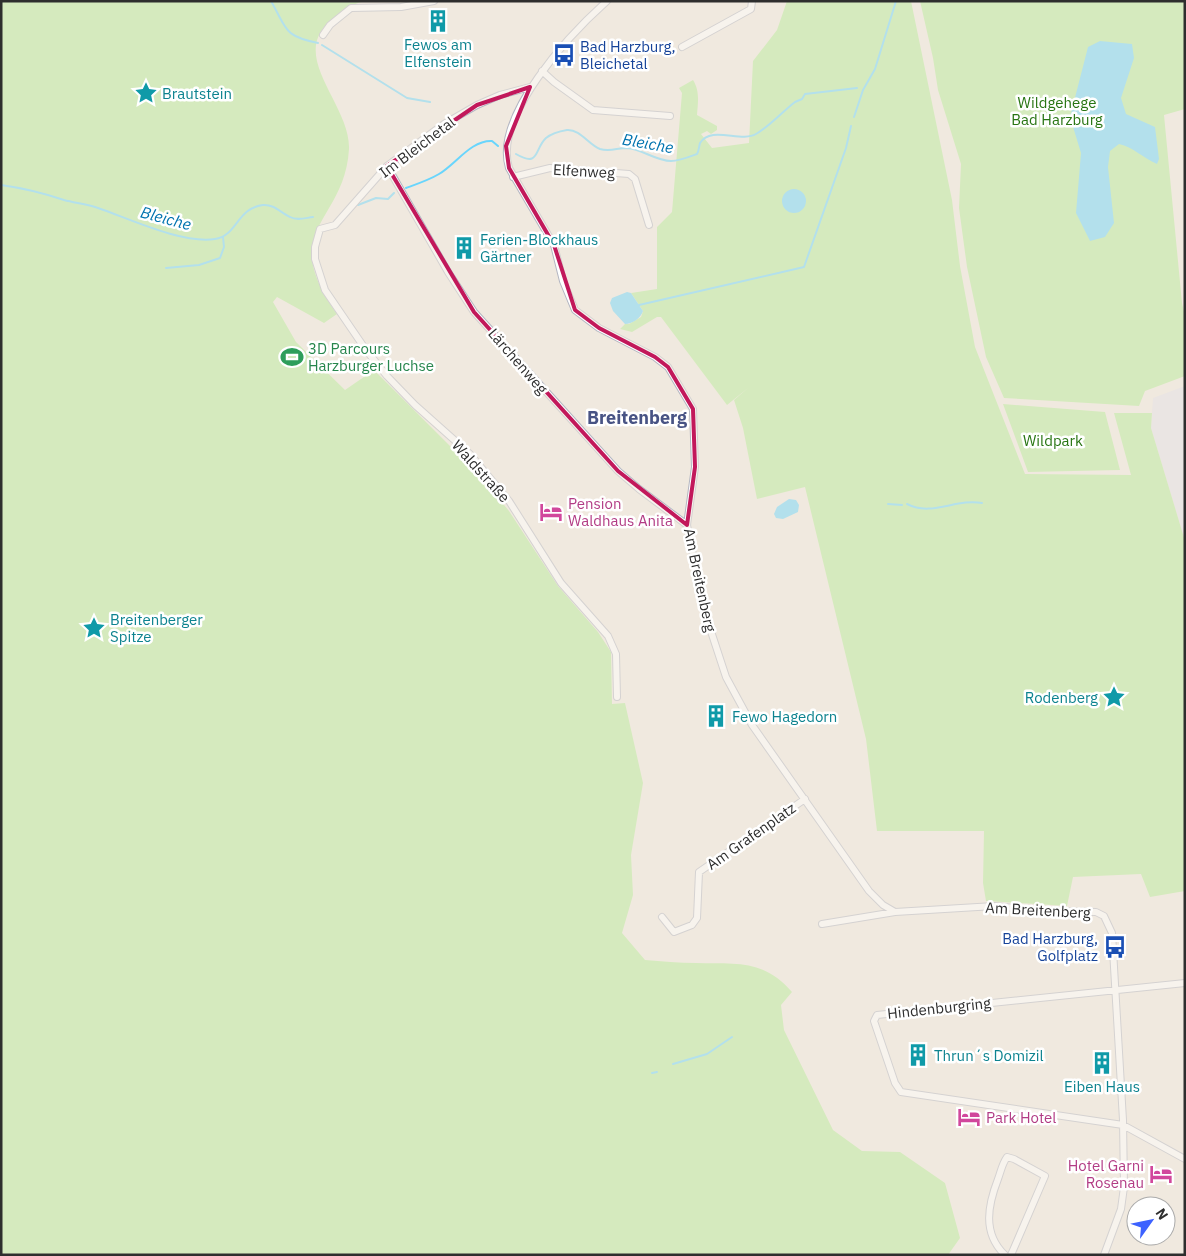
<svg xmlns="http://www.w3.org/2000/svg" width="1186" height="1256" viewBox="0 0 1186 1256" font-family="'IBM Plex Sans',sans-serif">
  <rect width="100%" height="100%" fill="#f0e9df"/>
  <!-- industrial -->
  <path fill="#e2e0e8" d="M1185,386V541L1151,428L1153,398Z"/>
  <!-- green -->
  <path fill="#b4ec97" d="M1,1H367C355,2 347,9 337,16C282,52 351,103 349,149C345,223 276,228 337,314L324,323L277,297L273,302L296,342L345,390L374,370L482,478L509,511L558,586L598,632L611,652L612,704L625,703L643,783L631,855L633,895L622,933L645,960C662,961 679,963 696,963C735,964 764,959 792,992L781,1005L784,1030L833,1130L862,1151L900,1152L945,1183L960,1238L948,1255H1Z
    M787,1H911L952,200L960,266L975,347L1025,474L1131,475L1114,413H1152L1151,428L1185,541V891L1150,897L1141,874L1073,877L1067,906L986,901L983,883L984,831H877L866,739L805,487L757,499L743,428L734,400L748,388L727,405L661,317H657L632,332L620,329L625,324H629L641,317L643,311L631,293L657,289V227L672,212L682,93L679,88L693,80C700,91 698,102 697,115L717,126V130L711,134L707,131L701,134L712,148L749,143L753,61L777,30Z
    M920,1H1185V109L1164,115L1182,303L1185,316V376L1145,391L1139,406L1004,398L986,357L967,267L959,208L961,164L938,90L933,58Z
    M1003,404L1105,412L1120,470L1028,472Z"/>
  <!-- water -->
  <path fill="#69d5fc" d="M1100,41L1132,44L1134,58L1121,98L1126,114L1155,127L1159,159L1157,164C1143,158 1133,147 1119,144L1110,151L1108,167L1114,223L1105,237L1090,241L1076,213L1081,153L1070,117L1088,47Z
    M782 201a12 12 0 1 1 24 0a12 12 0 1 1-24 0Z
    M627,292L631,293L643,311C641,318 632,324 625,324L613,311L610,303L612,298Z
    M789,499L796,500L799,505L798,512L783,519L776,518L774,514L777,507Z"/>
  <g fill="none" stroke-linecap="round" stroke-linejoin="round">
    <!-- stream -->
    <path stroke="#69d5fc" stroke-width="2" d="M271,1C287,29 283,36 318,43
      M322,45L407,98L430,102
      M854,117L863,90L875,69L896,1
      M516,154C540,168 534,149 546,138C551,134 561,131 567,130C580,129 589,145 600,149C610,152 617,148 627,148C642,149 656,161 671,161C679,161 689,157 697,154C699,151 699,146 700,143C711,125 741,143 756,134C770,126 782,112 795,102L802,99L805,94L857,88
      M1,185C23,188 43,193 64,200C75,203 87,204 98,208C130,219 182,244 215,239C237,236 237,208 263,205C274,204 281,213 290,217C297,221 305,218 313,217
      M406,188C417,184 429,180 439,174C456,164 471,140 492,141L498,146
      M358,205L376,198L388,199L394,193
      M166,268L199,265L220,258L224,247L223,237
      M639,305L804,267L846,148L851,126
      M888,504L902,505
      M907,504C932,517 956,498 982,503
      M673,1064L707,1054L732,1037
      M652,1073L657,1072"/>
    <defs>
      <path id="minor" d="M607,1C570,34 493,116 509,168L554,245L563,281L575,310L599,328L655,357L668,367L693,409L695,467L687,525L704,610L726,677L752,725L869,891L883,905L895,912L994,906L1045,911L1096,912L1104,916L1112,933L1123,1120L1124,1187L1121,1209L1104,1255
        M323,35L330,25L351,8L401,7L434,1
        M682,47L751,9L752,1
        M542,71L554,82L593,110L670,116
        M530,87L500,95L477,105L444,124L387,166L335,225L320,229L315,247V259L325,290L366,350L387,376L415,405L470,454L509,501L561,583L608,636L616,654L617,697
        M387,166L448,272L474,312L618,471L639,489L687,525
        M513,177L550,168L629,174L635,179L649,225
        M662,917L674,932L692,925L697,918L699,872L805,799
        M822,924L895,912
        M1185,983L877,1015L874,1021L895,1083L901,1092L1123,1125L1185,1159
        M1005,1255C982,1233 988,1205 998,1179C1001,1171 1002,1164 1007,1157L1014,1159L1045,1176L1011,1255"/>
    </defs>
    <!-- minor casing -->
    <use href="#minor" stroke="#b3b6c2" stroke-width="8"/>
    <!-- minor -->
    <use href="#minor" stroke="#fff" stroke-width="6"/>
  </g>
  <!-- marked area -->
  <path d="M0 0H1186V1256H0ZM530,87L506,146L509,168L554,245L575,310L599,328L655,357L668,367L693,409L695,467L687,525L618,471L474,312L387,166L477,105Z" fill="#f0e9df" fill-opacity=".55" fill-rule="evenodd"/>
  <path fill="none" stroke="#c2185b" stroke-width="4" stroke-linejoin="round" d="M530,87L506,146L509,168L554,245L575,310L599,328L655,357L668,367L693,409L695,467L687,525L618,471L474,312L387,166L477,105Z"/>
  <!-- icons -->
  <defs>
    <symbol id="building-bare" viewBox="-9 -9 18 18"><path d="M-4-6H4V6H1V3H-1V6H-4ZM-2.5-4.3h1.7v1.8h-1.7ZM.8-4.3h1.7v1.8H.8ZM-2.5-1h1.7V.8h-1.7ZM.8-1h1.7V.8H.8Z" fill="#0f9aa8" stroke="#fff" stroke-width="2.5" paint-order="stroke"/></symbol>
    <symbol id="bus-bare" viewBox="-9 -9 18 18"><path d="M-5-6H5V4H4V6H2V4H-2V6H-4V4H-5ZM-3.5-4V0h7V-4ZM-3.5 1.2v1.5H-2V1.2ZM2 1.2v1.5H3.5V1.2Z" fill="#1a4fb4" stroke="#fff" stroke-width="2.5" paint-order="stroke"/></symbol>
    <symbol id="sight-bare" viewBox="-9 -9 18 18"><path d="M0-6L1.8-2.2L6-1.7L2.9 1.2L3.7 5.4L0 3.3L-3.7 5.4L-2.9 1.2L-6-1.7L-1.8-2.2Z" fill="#0f9aa8" stroke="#fff" stroke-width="2.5" paint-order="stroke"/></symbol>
    <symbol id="stadium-bare" viewBox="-9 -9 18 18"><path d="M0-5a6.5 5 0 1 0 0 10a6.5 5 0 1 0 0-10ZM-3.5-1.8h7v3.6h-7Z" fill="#2e9e5b" stroke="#fff" stroke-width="2.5" paint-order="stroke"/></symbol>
    <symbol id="hotel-bare" viewBox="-9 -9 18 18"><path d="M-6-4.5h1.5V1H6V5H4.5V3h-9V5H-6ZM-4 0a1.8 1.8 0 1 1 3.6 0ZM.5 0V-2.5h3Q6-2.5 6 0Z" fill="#d1479c" stroke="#fff" stroke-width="2.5" paint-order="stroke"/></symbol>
  </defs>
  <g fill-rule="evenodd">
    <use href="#building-bare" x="422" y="5" width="32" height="32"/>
    <use href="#bus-bare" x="548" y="39" width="32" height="32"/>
    <use href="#sight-bare" x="130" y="77" width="32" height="32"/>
    <use href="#building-bare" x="448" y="232" width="32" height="32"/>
    <use href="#stadium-bare" x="276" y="341" width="32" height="32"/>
    <use href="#hotel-bare" x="535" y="496" width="32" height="32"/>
    <use href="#sight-bare" x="78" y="612" width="32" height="32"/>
    <use href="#sight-bare" x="1098" y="681" width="32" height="32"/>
    <use href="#building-bare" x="700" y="700" width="32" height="32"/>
    <use href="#bus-bare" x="1099" y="931" width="32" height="32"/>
    <use href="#building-bare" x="902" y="1039" width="32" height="32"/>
    <use href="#building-bare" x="1086" y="1047" width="32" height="32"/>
    <use href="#hotel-bare" x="953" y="1101" width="32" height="32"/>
    <use href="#hotel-bare" x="1145" y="1158" width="32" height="32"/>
  </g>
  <g text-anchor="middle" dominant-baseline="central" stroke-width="5" stroke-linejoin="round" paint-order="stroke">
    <!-- culture labels -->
    <g font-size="15" fill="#0d838f" stroke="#fff" text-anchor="start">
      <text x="438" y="44" text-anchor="middle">Fewos am<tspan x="438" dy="17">Elfenstein</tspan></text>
      <text x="162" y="93">Brautstein</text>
      <text x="480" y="239">Ferien-Blockhaus<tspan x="480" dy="17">Gärtner</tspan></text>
      <text x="110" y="619">Breitenberger<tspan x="110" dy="17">Spitze</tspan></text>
      <text x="1098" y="697" text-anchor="end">Rodenberg</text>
      <text x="732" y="716">Fewo Hagedorn</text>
      <text x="934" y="1055">Thrun´s Domizil</text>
      <text x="1102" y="1086" text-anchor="middle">Eiben Haus</text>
    </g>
    <!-- transit labels -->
    <g font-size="15" fill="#164399" stroke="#fff" text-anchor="start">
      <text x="580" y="46">Bad Harzburg,<tspan x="580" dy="17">Bleichetal</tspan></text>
      <text x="1098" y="938" text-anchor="end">Bad Harzburg,<tspan x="1098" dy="17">Golfplatz</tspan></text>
    </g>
    <!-- park labels -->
    <g font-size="15" fill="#287513" stroke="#fff">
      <text x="1057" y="102">Wildgehege<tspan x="1057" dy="17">Bad Harzburg</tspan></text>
      <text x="1053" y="440">Wildpark</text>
    </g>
    <!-- street labels -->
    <g font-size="15" fill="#2e2e2e" stroke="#fff">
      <text transform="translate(417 147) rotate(-37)">Im Bleichetal</text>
      <text transform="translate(584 171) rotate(3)">Elfenweg</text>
      <text transform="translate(518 361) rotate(49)">Lärchenweg</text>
      <text transform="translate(481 471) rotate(48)">Waldstraße</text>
      <text transform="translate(700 580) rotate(78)">Am Breitenberg</text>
      <text transform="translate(751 836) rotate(-35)">Am Grafenplatz</text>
      <text transform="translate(1038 910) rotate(3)">Am Breitenberg</text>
      <text transform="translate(939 1008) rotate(-6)">Hindenburgring</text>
    </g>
    <!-- leisure labels -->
    <g font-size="15" fill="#27864d" stroke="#fff" text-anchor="start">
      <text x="308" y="348">3D Parcours<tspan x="308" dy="17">Harzburger Luchse</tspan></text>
    </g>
    <!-- hotel labels -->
    <g font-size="15" fill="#b23c85" stroke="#fff" text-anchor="start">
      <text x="568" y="503">Pension<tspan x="568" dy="17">Waldhaus Anita</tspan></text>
      <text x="986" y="1117">Park Hotel</text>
      <text x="1144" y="1165" text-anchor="end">Hotel Garni<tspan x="1144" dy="17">Rosenau</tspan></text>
    </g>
    <!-- water labels -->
    <g font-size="16" font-style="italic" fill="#0073af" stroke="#fff">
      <text transform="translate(648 143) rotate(10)">Bleiche</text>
      <text transform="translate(166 218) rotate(15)">Bleiche</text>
    </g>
    <!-- quarter labels -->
    <g font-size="18" font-weight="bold" fill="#485384" stroke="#fff">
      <text x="637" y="417">Breitenberg</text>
    </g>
  </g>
  <!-- border -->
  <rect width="1186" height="1256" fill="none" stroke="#2e2e2e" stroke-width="5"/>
  <!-- north arrow -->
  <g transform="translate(1151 1221) rotate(57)"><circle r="24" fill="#ffffff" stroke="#ababab"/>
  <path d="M0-4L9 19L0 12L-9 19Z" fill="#3d62ff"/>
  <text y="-8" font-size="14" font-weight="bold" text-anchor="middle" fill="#2e2e2e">N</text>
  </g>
</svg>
